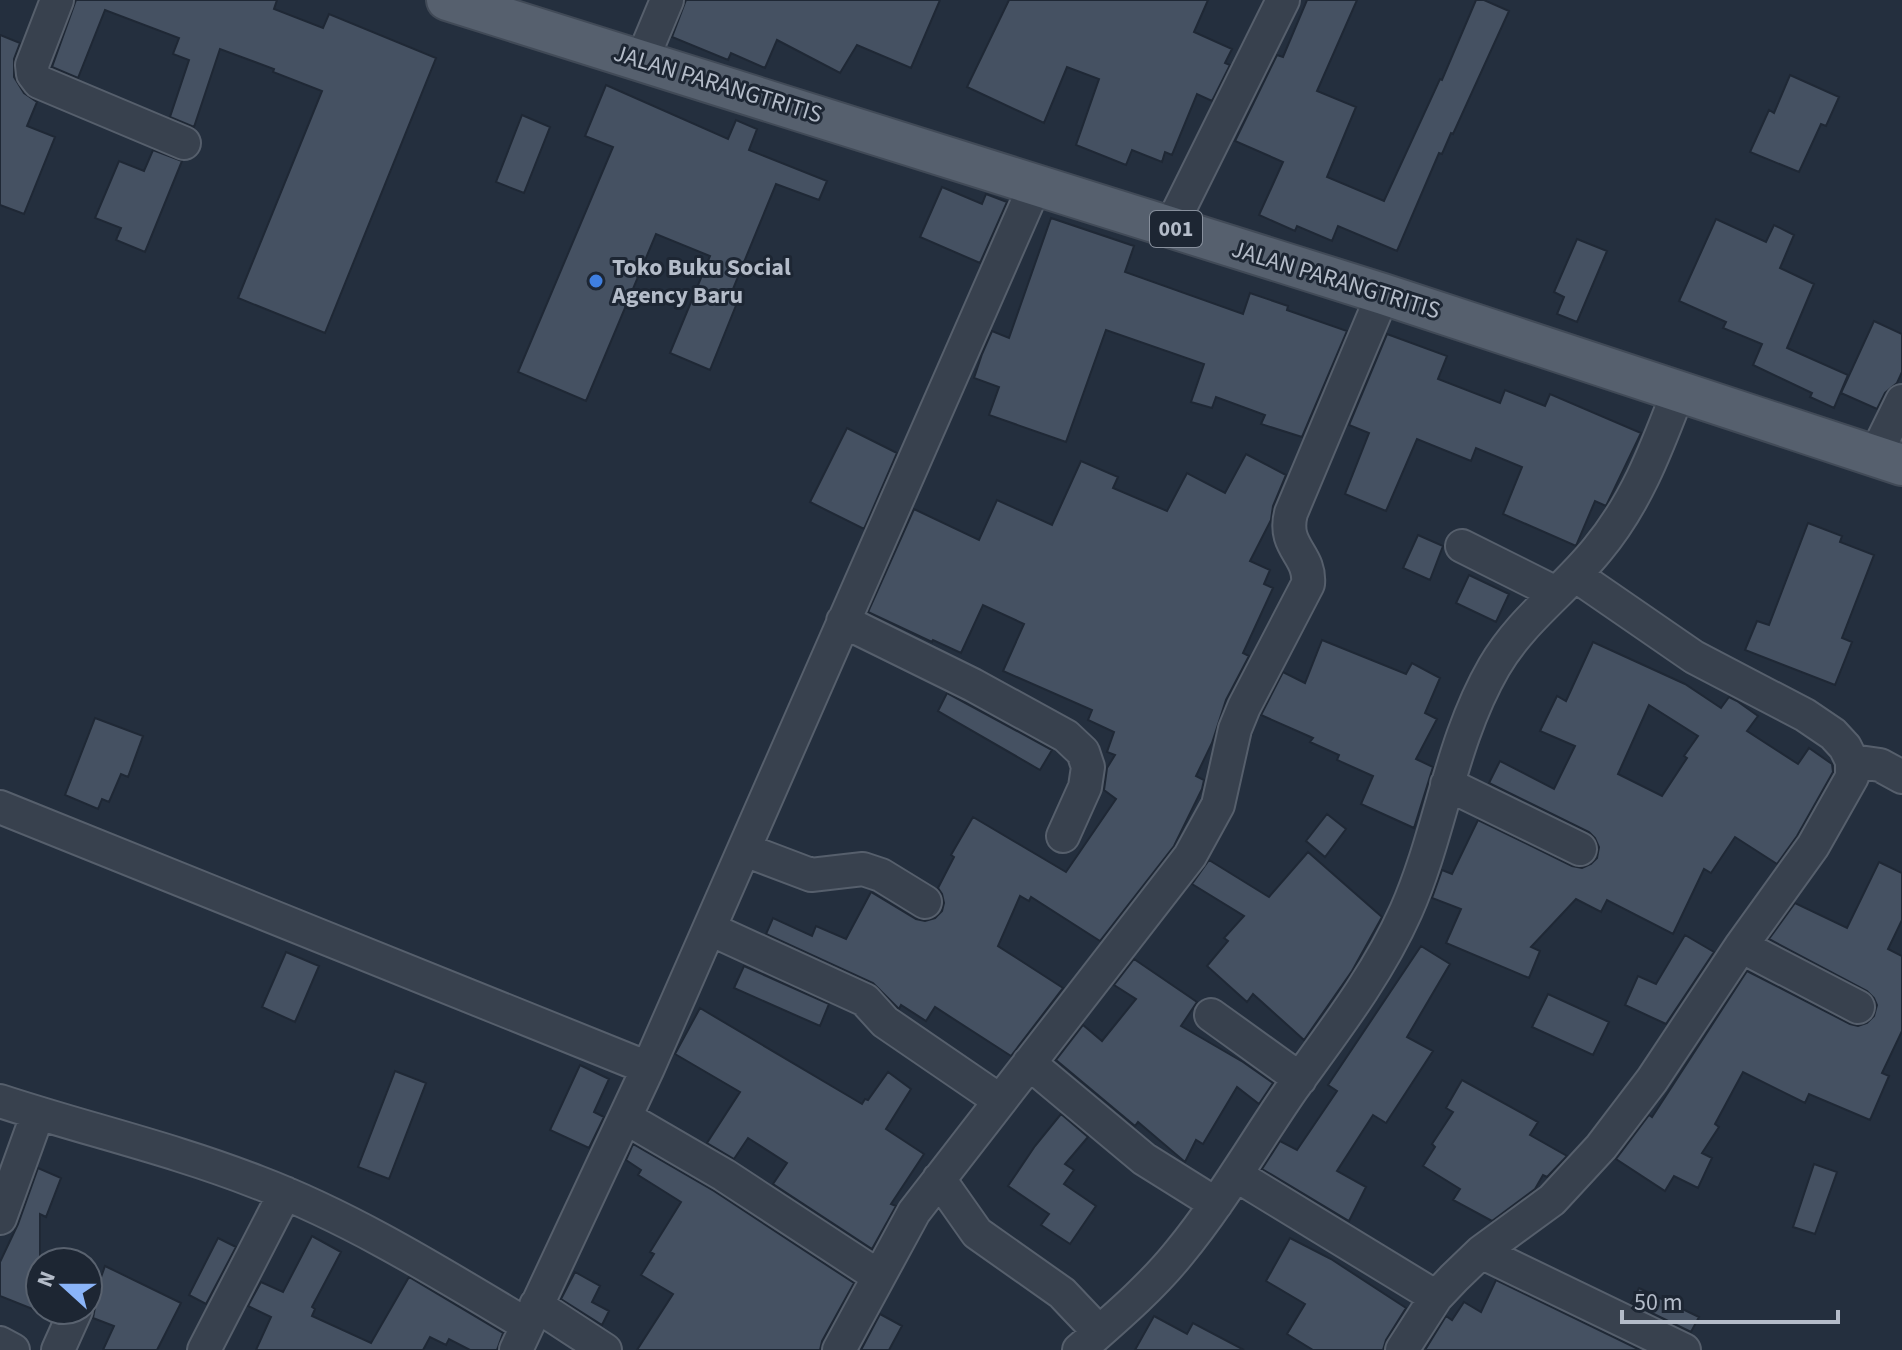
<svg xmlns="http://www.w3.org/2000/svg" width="1902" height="1350" viewBox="0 0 1902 1350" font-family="'Source Sans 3',sans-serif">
  <rect width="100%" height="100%" fill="#242f3e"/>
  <!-- building -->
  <path fill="#455162" stroke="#1f2835" stroke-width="2" fill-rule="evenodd" d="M76,0H277L274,9L323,28L329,14L436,58L325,333L238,298L322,91L273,72L274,69L220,49L194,127L170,117L189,60L173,54L179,38L105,10L78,78L52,67Z
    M686,0H940L911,68L857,45L840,73L777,40L765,68L731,53L728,60L672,37Z
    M1009,0H1208L1194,32L1232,49L1225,63L1230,65L1212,101L1197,94L1172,155L1165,152L1162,162L1132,150L1126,165L1076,145L1099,79L1067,67L1044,123L967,87Z
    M1307,0H1357L1317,91L1356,107L1327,177L1384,201L1440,79L1442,80L1476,0H1484L1509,11L1453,134L1451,133L1442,154L1439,153L1397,251L1338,226L1332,241L1297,226L1295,231L1259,215L1283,162L1235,141L1277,55L1283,57Z
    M0,35L20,43L14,59V77L24,93L37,102L27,126L55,137L24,214L0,205Z
    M1790,75L1839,97L1826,126L1821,124L1799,172L1750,152L1769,110L1774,113Z
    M606,85L728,139L736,120L757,129L749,150L827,181L819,200L776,184L733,289L741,293L710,370L670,353L710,256L656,234L586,401L518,372L613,147L585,136Z
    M522,115L550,127L524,193L496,182Z
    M153,150L182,161L145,252L116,240L121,228L95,218L119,161L144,171Z
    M942,187L982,204L986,194L1007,202L980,263L920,237Z
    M1051,218L1134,246L1125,272L1243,314L1250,293L1288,306L1287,310L1347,331L1302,437L1261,424L1265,415L1216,397L1212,408L1191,402L1204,364L1106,330L1066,442L989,415L999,387L974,378L982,354L992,331L1009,338Z
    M1716,219L1766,242L1774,225L1794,235L1780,268L1814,284L1787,348L1848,375L1834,408L1810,397L1812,393L1753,365L1762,344L1723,328L1726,322L1679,301Z
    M1577,239L1607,251L1577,322L1557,314L1564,297L1554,292Z
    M1874,321L1902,334V372L1897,383L1885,393L1877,409L1841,393Z
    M1387,334L1447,356L1438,379L1500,403L1505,390L1545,406L1550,394L1641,433L1606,506L1595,501L1576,546L1503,514L1522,467L1476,448L1471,461L1417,439L1386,511L1345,494L1369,433L1349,425Z
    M847,428L897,453L864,529L810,502Z
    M1246,454L1286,475L1273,506L1271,520L1250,561L1270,570L1264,584L1273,588L1243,653L1249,656L1226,700L1212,743L1196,776L1204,780L1202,789L1174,846L1100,941L1031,897L1029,901L1020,896L998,946L1063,988L1011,1056L935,1007L926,1021L901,1005L899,1009L873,983L766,934L773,918L812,936L816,926L846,939L871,892L916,919L925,921L935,918L942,911L944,903L942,894L938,888L954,857L951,855L973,817L1066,872L1116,799L1104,790L1107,768L1115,755L1107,752L1114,732L1088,720L1092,710L1003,671L1024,624L983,605L961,653L933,640L932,642L868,612L914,509L979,540L997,500L1052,525L1081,461L1118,477L1113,488L1167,511L1187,473L1225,493Z
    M1808,523L1842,536L1840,542L1874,555L1842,638L1852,642L1835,685L1745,650L1757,621L1769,625Z
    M1418,535L1443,546L1430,580L1403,568Z
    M1469,575L1509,594L1496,622L1456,603Z
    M1322,640L1406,674L1412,663L1440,678L1425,713L1437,719L1416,759L1433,767L1414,828L1361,804L1373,776L1337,760L1339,755L1310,742L1313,738L1261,715L1283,672L1305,683Z
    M1593,642L1685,684L1721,708L1729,697L1737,701L1758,716L1747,731L1798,764L1809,748L1832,764L1833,772L1797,836L1777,864L1735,837L1711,873L1704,869L1673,934L1607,900L1601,912L1576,899L1531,947L1540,951L1529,978L1446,943L1461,909L1432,898L1442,870L1452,874L1478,820L1572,866L1582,868L1591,864L1597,858L1599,847L1595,838L1589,832L1489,783L1500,761L1554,789L1575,746L1540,731L1557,696L1566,701ZM1649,705L1698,736L1684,756L1687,758L1662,796L1618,774Z
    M947,693L1052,750L1040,770L938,711Z
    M95,718L143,736L128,777L121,774L109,802L102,799L98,809L65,795Z
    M1327,814L1346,829L1325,857L1306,841Z
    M1308,852L1382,917L1352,971L1304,1040L1253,994L1247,1002L1207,966L1228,941L1224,938L1244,916L1192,884L1209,860L1269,897Z
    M1879,862L1902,873V920L1888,949L1902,956V1031L1882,1073L1889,1076L1870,1120L1809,1094L1805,1103L1743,1072L1715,1124L1719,1127L1702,1153L1712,1158L1698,1188L1674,1176L1665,1191L1616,1159L1649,1115L1652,1117L1747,971L1850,1024L1858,1026L1867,1023L1874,1016L1877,1005L1874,998L1867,991L1769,939L1795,903L1847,928Z
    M1685,935L1714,952L1666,1024L1625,1005L1638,976L1656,984Z
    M1421,946L1450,964L1407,1037L1433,1051L1386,1123L1373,1115L1337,1171L1366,1187L1349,1221L1262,1169L1280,1141L1297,1150L1337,1091L1328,1085Z
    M286,952L319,966L295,1022L262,1007Z
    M1134,959L1197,1002L1181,1026L1243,1062L1273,1083L1259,1104L1237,1087L1203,1144L1196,1140L1185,1162L1138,1122L1135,1126L1056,1060L1083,1025L1102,1041L1136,999L1114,985Z
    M744,966L829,1004L820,1026L734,988Z
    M1548,994L1609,1022L1593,1055L1532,1027Z
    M700,1008L862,1104L865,1099L868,1100L888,1072L911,1089L886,1129L924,1154L891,1204L896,1206L872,1249L773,1184L787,1163L748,1138L734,1159L707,1143L740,1092L675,1054Z
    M580,1065L609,1079L594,1112L604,1117L589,1148L550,1130Z
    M395,1071L426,1083L389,1179L358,1167Z
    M1462,1080L1538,1122L1530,1135L1567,1156L1547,1177L1543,1175L1535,1189L1492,1221L1453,1200L1460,1189L1423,1166L1435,1147L1432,1144L1453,1112L1446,1108Z
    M1061,1114L1088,1137L1065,1164L1074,1170L1064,1184L1096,1206L1070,1244L1041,1225L1049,1214L1008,1186L1035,1146Z
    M633,1144L714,1191L854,1283L822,1341L820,1350H637L673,1294L641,1275L654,1254L650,1252L681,1202L638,1175L641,1170L626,1160Z
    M1814,1164L1837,1172L1815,1234L1793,1227Z
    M38,1168L61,1178L46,1217L40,1214V1312L0,1296V1262L18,1224Z
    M312,1236L341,1252L312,1307L315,1309L312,1316L371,1343L409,1277L503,1333L497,1350H470L449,1339L446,1345L430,1337L423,1350H256L271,1317L248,1306L261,1282L283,1292Z
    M218,1238L236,1247L206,1304L189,1295Z
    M1290,1238L1331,1259L1406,1308L1386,1340L1383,1350H1313L1287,1334L1305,1304L1266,1281Z
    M105,1266L181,1303L157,1350H103L114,1326L93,1318L95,1307L88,1291L95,1294Z
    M575,1272L600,1286L592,1302L609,1311L602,1325L561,1299Z
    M1496,1280L1640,1350H1425L1446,1316L1452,1320L1464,1302L1481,1312Z
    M1639,1288L1699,1317L1691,1332L1631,1303Z
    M880,1314L902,1326L889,1350H861Z
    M1154,1316L1187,1334L1193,1323L1244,1350H1135Z"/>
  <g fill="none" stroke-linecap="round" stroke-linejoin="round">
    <defs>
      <path id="minor" d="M57,0L32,65L33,74L39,82L184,143
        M642,60L667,0
        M1170,228L1283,0
        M1875,456L1902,401
        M1462,546L1556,593
        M843,621L973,685L1066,736L1083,752L1088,767L1085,787L1063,836
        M1852,761L1880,765L1902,777
        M1447,784L1580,849
        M0,807L648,1068L1036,183
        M745,850L811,875L863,869L881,875L925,902
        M710,929L865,1000L885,1022L999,1100
        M1741,946L1858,1007
        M1211,1015L1300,1079
        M1029,1063L1144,1159L1216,1204
        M0,1101C85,1129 173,1149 257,1182C352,1218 440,1273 527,1325
        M626,1118L724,1175L878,1276
        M1236,1175L1436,1297
        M939,1179L977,1233L1062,1293L1099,1332
        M0,1218L38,1113
        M1481,1252L1684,1350
        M536,1305L605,1350
        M0,1343L13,1350
        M58,1350L76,1310
        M204,1350L285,1193
        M516,1350L648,1068
        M839,1350L914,1212L1190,856L1218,805L1235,729L1244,707L1308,584C1311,554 1282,548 1291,513L1383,294
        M1079,1350C1113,1320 1150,1289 1179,1253C1221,1202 1254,1144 1292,1089C1333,1032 1377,976 1406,911C1441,832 1450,743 1494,667C1522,619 1563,592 1597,550C1637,502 1657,447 1679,390
        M1402,1350L1436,1297L1454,1278L1481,1252L1552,1200L1601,1147L1652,1080L1741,946L1813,846L1852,777V761L1845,747L1833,734L1805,715L1694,657L1575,575"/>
      <path id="major" d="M447,0L1383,294L1902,465"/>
    </defs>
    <!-- minor casing -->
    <use href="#minor" stroke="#565f6c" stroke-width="36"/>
    <!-- major casing -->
    <use href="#major" stroke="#414a57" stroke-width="44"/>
    <!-- minor -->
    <use href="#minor" stroke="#38414e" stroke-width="32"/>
    <!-- major -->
    <use href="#major" stroke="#56606e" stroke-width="40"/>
  </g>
  <!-- markers -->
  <circle fill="#3f7fe0" stroke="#1d2633" stroke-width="3" cx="596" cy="281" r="8"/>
  <g text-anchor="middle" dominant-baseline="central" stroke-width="6" stroke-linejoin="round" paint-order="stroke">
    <!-- shield labels -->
    <rect fill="#1d2633" stroke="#878f9c" stroke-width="2" x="1150" y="211" width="52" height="36" rx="6"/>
    <g font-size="22" font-weight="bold" fill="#b4bcc9">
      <text x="1176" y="229">001</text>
    </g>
    <!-- street labels -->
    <g font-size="24" fill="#b4bcc9" stroke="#1d2633">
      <text transform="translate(718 84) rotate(17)">JALAN PARANGTRITIS</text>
      <text transform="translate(1336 280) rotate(17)">JALAN PARANGTRITIS</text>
    </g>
    <!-- poi labels -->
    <g font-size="24" font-weight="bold" fill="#b4bcc9" stroke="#1d2633" text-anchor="start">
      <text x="612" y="267">Toko Buku Social<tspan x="612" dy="28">Agency Baru</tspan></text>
    </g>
  </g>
  <!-- north arrow -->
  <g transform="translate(64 1286) rotate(291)"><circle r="38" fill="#1d2633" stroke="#59626f" stroke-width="2"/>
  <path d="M0-6L14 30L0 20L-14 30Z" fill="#8ab4f8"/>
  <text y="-12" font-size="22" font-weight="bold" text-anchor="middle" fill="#b4bcc9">N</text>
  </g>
  <!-- scale -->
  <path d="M1622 1310v12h216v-12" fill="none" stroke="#b4bcc9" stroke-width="4"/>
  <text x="1634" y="1310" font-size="24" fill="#b4bcc9" stroke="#1d2633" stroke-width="6" paint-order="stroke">50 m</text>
</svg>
